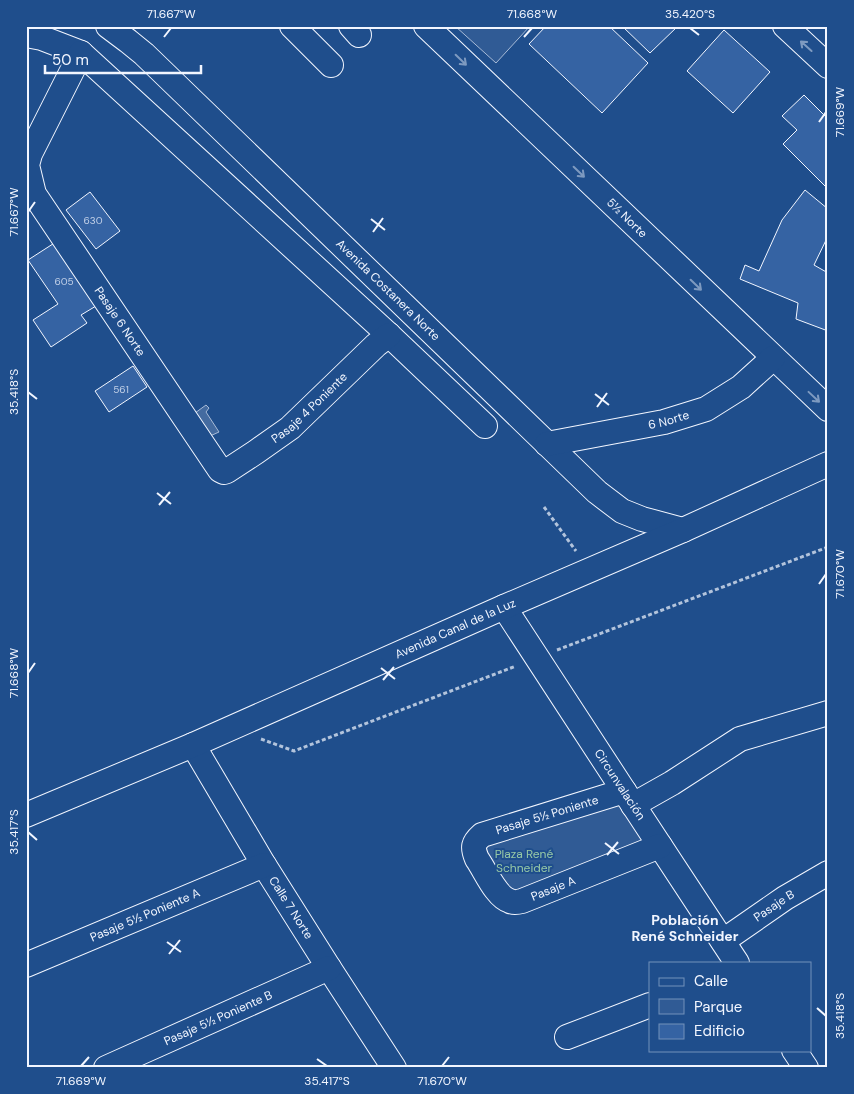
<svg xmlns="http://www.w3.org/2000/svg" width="854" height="1094" viewBox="0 0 854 1094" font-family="'DM Sans',sans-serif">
  <rect width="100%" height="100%" fill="#1f4e8c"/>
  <!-- green -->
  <path fill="#305b95" stroke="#a8bbd7" d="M455,26H530L496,63Z
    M624,791L660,846L515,902L477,840Z"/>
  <!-- water -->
  <path fill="#446ba0" stroke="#a8bbd7" d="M206,405L209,408L206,412L219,432L210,436L195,413Z"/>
  <!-- building -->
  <path fill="#3563a3" stroke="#f2f6ff" d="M546,26H609L648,63L602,113L529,44Z
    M622,26H678L650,53Z
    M724,30L770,72L733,113L687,71Z
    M804,95L828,119V189L783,144L797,130L782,116Z
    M805,190L828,209V236L814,265L828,273V331L796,319L798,303L740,279L745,265L759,271L782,220Z
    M90,192L120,231L96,249L66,210Z
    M59,240L101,303L81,315L87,323L51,347L33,320L58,304L28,260Z
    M133,366L147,387L109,412L95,391Z"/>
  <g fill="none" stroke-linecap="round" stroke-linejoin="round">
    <defs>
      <g id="minor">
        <path id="s1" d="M108,26L128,41L144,54L597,492L622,511L642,519L683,530"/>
        <path d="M292,26L331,65"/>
        <path d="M351,26L359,35"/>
        <path d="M426,26L828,409"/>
        <path d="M785,26L828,66"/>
        <path d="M26,35L42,38L81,53L389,335L485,426"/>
        <path id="s2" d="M81,53L30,154L27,165L34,194L220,470L224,472L227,471L256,452L290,428L376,345L389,335"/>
        <path id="s3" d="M547,444L664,422L706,409L741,387L773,358"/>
        <path id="s4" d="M504,607L624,791L737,963"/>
        <path id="s5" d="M193,745L264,865L329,968L394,1068"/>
        <path id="s6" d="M624,791L482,835C473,843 472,847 477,859C485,870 496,897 510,901C514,903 518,902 522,901L660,846"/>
        <path d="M633,805L672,783L740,739L828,713"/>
        <path id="s7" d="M26,815L193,745L504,607L683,530L828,464"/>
        <path id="s8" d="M723,941L785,898L828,873"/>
        <path d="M26,965L264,865"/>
        <path d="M567,1037L650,1005"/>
        <path d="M794,1050L806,1068"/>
        <path d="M106,1068L329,968"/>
      </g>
    </defs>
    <!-- minor casing -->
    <use href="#minor" stroke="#f2f6ff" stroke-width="26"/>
    <!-- path -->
    <path stroke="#b3c4dc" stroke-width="3" stroke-dasharray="4 2.5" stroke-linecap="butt" d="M544,507L576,551
      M557,650L828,547
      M261,739L294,751L516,666"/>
    <!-- minor -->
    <use href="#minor" stroke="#1f4e8c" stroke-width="24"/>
  </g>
  <!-- one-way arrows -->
  <defs><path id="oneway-shaft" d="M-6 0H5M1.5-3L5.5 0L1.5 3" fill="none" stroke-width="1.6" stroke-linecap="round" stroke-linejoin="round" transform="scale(1.25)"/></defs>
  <g stroke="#7e9ac0">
    <use href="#oneway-shaft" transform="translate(806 46) rotate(-138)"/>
    <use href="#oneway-shaft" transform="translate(461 60) rotate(44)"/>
    <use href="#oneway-shaft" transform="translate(579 172) rotate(44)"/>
    <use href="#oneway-shaft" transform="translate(696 285) rotate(44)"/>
    <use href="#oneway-shaft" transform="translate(814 397) rotate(43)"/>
  </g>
  <!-- ticks -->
  <path fill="none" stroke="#f2f6ff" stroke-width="2" d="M690,28L699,35M164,37L171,28M524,37L532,28M819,122L826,112M28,212L35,202M371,219L385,230M373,232L383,218M28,392L37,399M595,394L609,405M597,407L607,393M157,493L171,504M159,505L170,492M819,584L826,574M381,668L395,679M28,673L35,663M383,680L394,667M28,832L37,840M605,843L619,854M607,855L618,842M167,942L181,952M169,954L180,940M817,1008L826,1016M317,1059L327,1066M81,1066L89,1057M442,1066L449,1057"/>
  <g text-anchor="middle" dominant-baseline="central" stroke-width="4" stroke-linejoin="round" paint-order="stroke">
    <!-- number labels -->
    <g font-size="10" fill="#c3d1e8">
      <text x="93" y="220">630</text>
      <text x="64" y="281">605</text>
      <text x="121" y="389">561</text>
    </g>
    <!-- street labels -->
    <g font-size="12" fill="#f2f6ff" stroke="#1f4e8c">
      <text transform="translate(627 218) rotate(44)">5½ Norte</text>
      <text stroke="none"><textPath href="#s1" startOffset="385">Avenida Costanera Norte</textPath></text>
      <text stroke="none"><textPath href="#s2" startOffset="308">Pasaje 6 Norte</textPath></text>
      <text stroke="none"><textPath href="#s2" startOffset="599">Pasaje 4 Poniente</textPath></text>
      <text stroke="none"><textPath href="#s3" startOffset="124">6 Norte</textPath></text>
      <text stroke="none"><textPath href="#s7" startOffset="468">Avenida Canal de la Luz</textPath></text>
      <text stroke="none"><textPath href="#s4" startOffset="212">Circunvalación</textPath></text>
      <text transform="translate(547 815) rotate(-17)">Pasaje 5½ Poniente</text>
      <text stroke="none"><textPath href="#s6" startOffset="276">Pasaje A</textPath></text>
      <text stroke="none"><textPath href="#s8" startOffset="62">Pasaje B</textPath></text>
      <text stroke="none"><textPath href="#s5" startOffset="190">Calle 7 Norte</textPath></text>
      <text transform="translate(145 915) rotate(-23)">Pasaje 5½ Poniente A</text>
      <text transform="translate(218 1018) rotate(-24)">Pasaje 5½ Poniente B</text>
    </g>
    <!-- park labels -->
    <g font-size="12" fill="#97c8a6" stroke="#1f4e8c">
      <text x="524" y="854">Plaza René<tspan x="524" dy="14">Schneider</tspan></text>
    </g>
    <!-- neighbourhood labels -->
    <g font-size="14" font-weight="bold" fill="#f2f6ff" stroke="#1f4e8c">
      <text x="685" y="920">Población<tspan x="685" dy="16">René Schneider</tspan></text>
    </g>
  </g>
  <!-- border -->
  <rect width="854" height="1094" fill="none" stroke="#1f4e8c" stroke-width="55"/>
  <!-- legend -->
  <rect x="649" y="962" width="162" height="90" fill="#1f4e8c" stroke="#7391ba"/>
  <rect x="659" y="978" width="25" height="8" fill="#1f4e8c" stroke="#7391ba"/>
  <text x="694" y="986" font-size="15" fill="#f2f6ff">Calle</text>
  <rect x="659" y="999" width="25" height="15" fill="#305b95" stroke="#7391ba"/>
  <text x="694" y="1012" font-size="15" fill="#f2f6ff">Parque</text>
  <rect x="659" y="1024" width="25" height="15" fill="#3563a3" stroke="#7391ba"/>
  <text x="694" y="1036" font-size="15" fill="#f2f6ff">Edificio</text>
  <!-- scale -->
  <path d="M45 65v8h156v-8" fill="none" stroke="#f2f6ff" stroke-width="2.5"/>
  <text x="52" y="65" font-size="15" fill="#f2f6ff" stroke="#1f4e8c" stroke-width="4" paint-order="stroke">50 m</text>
  <rect x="28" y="28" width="798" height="1038" fill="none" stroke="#f2f6ff" stroke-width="2"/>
  <g font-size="12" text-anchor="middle" fill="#f2f6ff">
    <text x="171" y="18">71.667°W</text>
    <text x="532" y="18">71.668°W</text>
    <text x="690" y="18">35.420°S</text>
    <text transform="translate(840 112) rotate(-90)" y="4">71.669°W</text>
    <text transform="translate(14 212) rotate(-90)" y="4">71.667°W</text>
    <text transform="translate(14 392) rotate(-90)" y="4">35.418°S</text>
    <text transform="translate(840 574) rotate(-90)" y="4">71.670°W</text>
    <text transform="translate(14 673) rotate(-90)" y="4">71.668°W</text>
    <text transform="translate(14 832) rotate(-90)" y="4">35.417°S</text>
    <text transform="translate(840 1016) rotate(-90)" y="4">35.418°S</text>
    <text x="81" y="1085">71.669°W</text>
    <text x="327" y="1085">35.417°S</text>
    <text x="442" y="1085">71.670°W</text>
  </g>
</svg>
